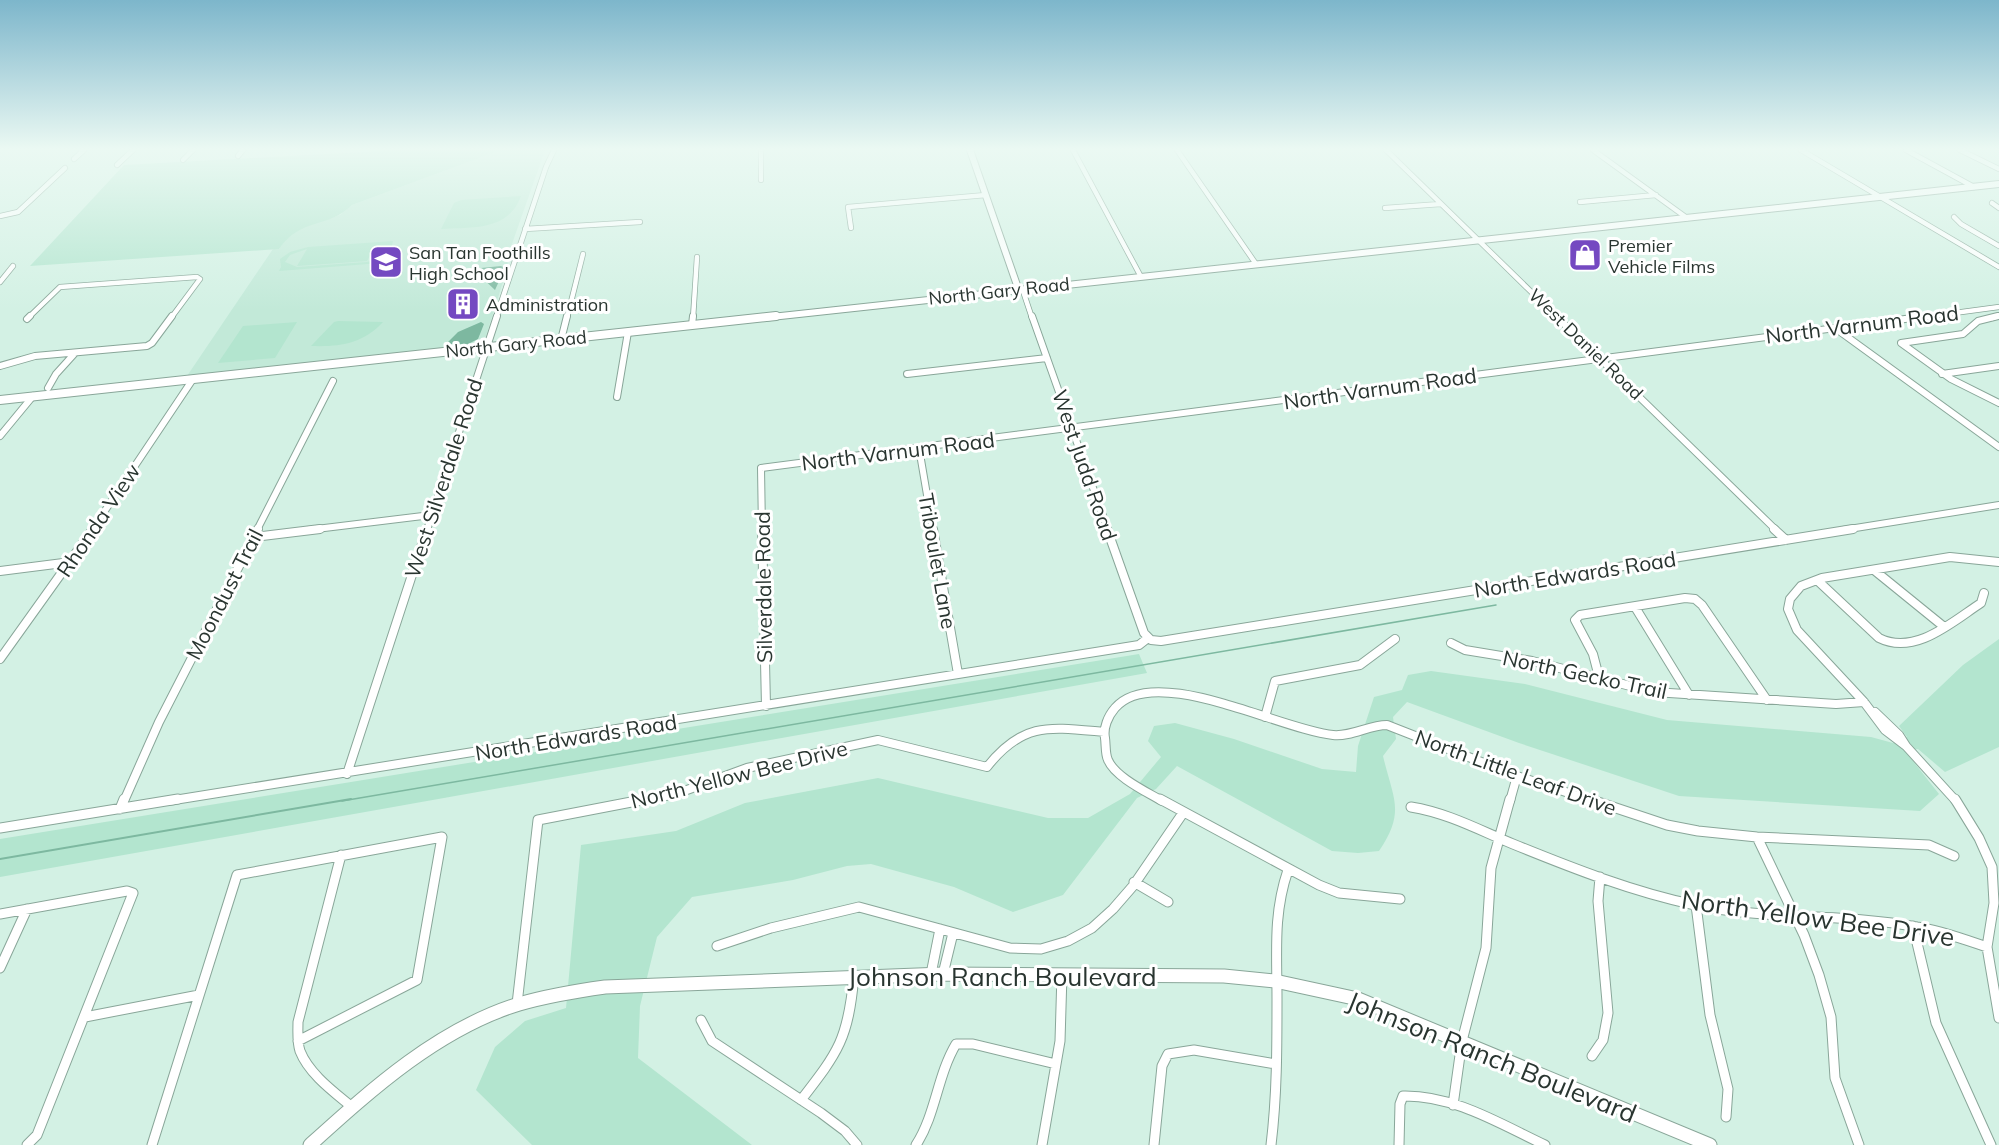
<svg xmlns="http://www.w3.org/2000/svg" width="1999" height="1145" viewBox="0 0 1999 1145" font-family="Mulish,sans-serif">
  <rect width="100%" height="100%" fill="#d3f1e4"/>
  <!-- built -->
  <path fill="#c2e9d8" d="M501,150H545L507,258L508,266L483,345L187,376L273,249H279L287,237L302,227L340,215L352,205Z"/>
  <!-- green -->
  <path fill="#b3e5cf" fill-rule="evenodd" d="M400,150H501L352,205C328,229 301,217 279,249L30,266L124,165Z
    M521,196C508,231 474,227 441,229L454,203L461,200Z
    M393,241L392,245L394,252L381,263L279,271L281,267L280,259L290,252L308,247ZM376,245L386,247L389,252L381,258L367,262L297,267L285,262L290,255L307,249L297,266L367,261Z
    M338,321L383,322C363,344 339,347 311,346L334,322Z
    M297,322L275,358L218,363L243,326Z
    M1999,639V747L1945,772L1918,749L1905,751L1939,794L1920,811L1679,796L1519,743L1407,702L1393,717L1396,739L1383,756C1393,799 1406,811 1379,851L1358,853L1332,851L1177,766L1156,789L1137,798L1063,895L1013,912L954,887L871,864L847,866L793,880L692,897L657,937L640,1006L638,1058L752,1145H532L476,1090L495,1047L525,1021L566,1008L581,845L676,831L745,803L878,778L1048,818H1088L1130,794L1161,757L1148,741L1154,726L1175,723L1234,739L1322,769L1356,772L1358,746L1374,697L1402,690L1408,675L1431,671L1525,684L1667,720L1871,737L1893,743L1907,737L1899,726L1963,665Z
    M1139,654L1147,673L0,877V839Z"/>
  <!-- water -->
  <path fill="#7db8a0" d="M501,266L505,268L495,290L477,273L481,268Z
    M481,322L484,324L478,339L468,344H450L448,342L458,332Z"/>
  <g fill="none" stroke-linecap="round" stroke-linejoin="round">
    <!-- stream-far1 -->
    <path stroke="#7db8a0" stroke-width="1.5" d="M342,801L1496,605"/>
    <!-- stream -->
    <path stroke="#7db8a0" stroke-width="2" d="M0,859L351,799"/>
    <defs>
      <path id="street-far3" d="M761,150V180
        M1073,150L1140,275
        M1177,150L1256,264
        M1386,150L1558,318
        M1593,150L1687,218
        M1801,150L1999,267
        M1906,150L1974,187
        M1960,150L1999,169
        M238,156L243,150
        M74,159L84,150
        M183,160L193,150
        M117,165L133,150
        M1580,202L1656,195
        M1992,203L1999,208
        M1385,208L1441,204
        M0,216L18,212L65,168
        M1954,217L1961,224L1999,246
        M851,228L848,207L986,195
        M525,229L640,222
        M0,282L13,266
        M1022,288L1032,318
        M28,318L60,287L197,277L200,279L171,318
        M496,318L546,167L554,150
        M567,318L583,254
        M693,318L697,257
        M1917,318L1999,307
        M1992,318L1999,316"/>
      <path id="street-far2" d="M1032,316L1108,530
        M1556,316L1776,530
        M1998,316L1978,321L1963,334L1901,343L1951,379L1999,403
        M27,319L30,316
        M692,325L693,316
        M1835,328L1999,447
        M561,340L567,316
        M0,366L35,356L147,346L152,343L172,316
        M907,374L1047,358
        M1942,374L1999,366
        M48,388L56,374L75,353
        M617,397L628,332
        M0,436L33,396
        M919,448L933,530
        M92,530L193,379
        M257,530L333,381
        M308,530L431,515
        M427,530L497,316
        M762,530L761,468L1928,316
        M1843,530L1999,505"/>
      <path id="street-far1" d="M762,529L766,706
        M933,529L958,674
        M1107,529L1144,633L1151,640L1161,641L1853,529
        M1774,529L1786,540
        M254,537L320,529
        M1874,570L1943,626
        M0,571L71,562
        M1817,580L1879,638C1915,656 1952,622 1981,603L1984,593
        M1635,607L1689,695
        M1451,643L1465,650L1532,661L1654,692L1836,704L1864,702
        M0,659L93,529
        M1599,677L1593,654L1575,620L1580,615L1685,598L1695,599L1702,605L1767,700
        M1875,712L1899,735L1906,746L1956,801
        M1265,717L1275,681L1360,665L1395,639
        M1906,746L1885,730L1864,702L1797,630L1788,609L1790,599L1801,586L1822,578L1950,557L1999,562
        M347,774L427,529
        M124,801L159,722L258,529
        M168,801L1139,645L1148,638
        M639,801L676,794L747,768L878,740L987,767C1023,721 1051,727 1104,732
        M1162,801C1147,792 1115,777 1108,760C1105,754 1106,744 1105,738C1103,728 1108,716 1115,708C1154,662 1281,730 1333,735C1351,737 1369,725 1387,725L1517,776L1593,801
        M1510,801L1517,776"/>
      <path id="street" d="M1160,799L1319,885L1339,893L1400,899
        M1589,799L1667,825L1698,831L1757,837L1929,845L1954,856
        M1955,799L1979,838L1992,867L1994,903L1987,947L1999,1018
        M1411,807C1448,813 1479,830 1513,844C1572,868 1633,892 1695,905C1768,920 1844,913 1917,927C1941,931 1964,939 1987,947
        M120,809L124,799
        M0,828L178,799
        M1757,837L1804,935L1819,975L1831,1017L1835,1078L1859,1145
        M341,855L298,1022C298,1031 297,1042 300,1051C309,1074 334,1092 352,1107
        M1134,882L1168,902
        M1696,905L1710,1015L1728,1089L1726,1117
        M0,914L127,891L133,893L37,1135L27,1145
        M1913,926L1936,1023L1991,1145
        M717,946L771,928L859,907L1010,948L1041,949L1068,941L1092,928L1113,909L1133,886L1183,813
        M0,968L27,909
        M931,974L940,929
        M943,974L953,933
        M517,1004L538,820L647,799
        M85,1017L199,995
        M701,1020L712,1041L821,1113L845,1131L857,1145
        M1592,1056L1603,1040L1608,1013L1598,901L1600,877
        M801,1100C839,1051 848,1039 854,976
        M1453,1105L1462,1041L1486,948L1491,868L1510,799
        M152,1145L237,875L442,837L417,980L298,1041
        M916,1145C936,1114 937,1076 956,1044H973L1056,1064
        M1042,1145L1060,1041L1062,974
        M1154,1145L1162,1066L1168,1054L1194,1050L1276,1064
        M1271,1145C1277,1096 1277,1047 1277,998C1277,952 1273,914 1288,870
        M1399,1145L1400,1104L1403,1096C1454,1095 1500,1124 1545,1145"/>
      <path id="secondary-far2" d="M970,150L1018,288
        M762,318L1999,184"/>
      <path id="secondary-far1" d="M0,400L776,316"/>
      <path id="secondary" d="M310,1145C372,1089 438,1029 519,1004C547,996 576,991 605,987L943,974L1224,976L1275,981L1358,999L1710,1145"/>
    </defs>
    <!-- street-far3 casing -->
    <use href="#street-far3" stroke="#89a699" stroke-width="6"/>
    <!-- street-far2 casing -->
    <use href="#street-far2" stroke="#89a699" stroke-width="8"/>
    <!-- street-far1 casing -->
    <use href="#street-far1" stroke="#89a699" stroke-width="10"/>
    <!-- street casing -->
    <use href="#street" stroke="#89a699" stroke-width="11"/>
    <!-- secondary-far2 casing -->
    <use href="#secondary-far2" stroke="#89a699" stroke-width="8"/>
    <!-- secondary-far1 casing -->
    <use href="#secondary-far1" stroke="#89a699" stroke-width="10"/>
    <!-- secondary casing -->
    <use href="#secondary" stroke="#89a699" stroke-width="15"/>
    <!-- street-far3 -->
    <use href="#street-far3" stroke="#fff" stroke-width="4.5"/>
    <!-- street-far2 -->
    <use href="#street-far2" stroke="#fff" stroke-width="6"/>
    <!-- street-far1 -->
    <use href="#street-far1" stroke="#fff" stroke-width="8"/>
    <!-- street -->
    <use href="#street" stroke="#fff" stroke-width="9"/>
    <!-- secondary-far2 -->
    <use href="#secondary-far2" stroke="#fff" stroke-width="6"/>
    <!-- secondary-far1 -->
    <use href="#secondary-far1" stroke="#fff" stroke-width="8"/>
    <!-- secondary -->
    <use href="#secondary" stroke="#fff" stroke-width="13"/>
  </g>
  <!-- sky -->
  <linearGradient id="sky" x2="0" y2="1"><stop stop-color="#7db6cb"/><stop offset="0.48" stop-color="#ebf9f3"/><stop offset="1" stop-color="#ebf9f3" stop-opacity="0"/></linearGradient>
  <rect width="1999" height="310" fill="url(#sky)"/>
  <!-- icons -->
  <defs>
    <symbol id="shop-square" viewBox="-11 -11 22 22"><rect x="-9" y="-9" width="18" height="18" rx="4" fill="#7449c1" stroke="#fff"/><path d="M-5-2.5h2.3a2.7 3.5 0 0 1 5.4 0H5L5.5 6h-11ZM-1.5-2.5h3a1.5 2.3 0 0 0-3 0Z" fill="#fff"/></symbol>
    <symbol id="school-square" viewBox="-11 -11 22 22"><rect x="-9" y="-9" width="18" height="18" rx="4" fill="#7449c1" stroke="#fff"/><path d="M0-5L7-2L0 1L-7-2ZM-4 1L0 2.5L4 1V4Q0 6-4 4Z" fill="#fff"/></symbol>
    <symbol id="building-square" viewBox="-11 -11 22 22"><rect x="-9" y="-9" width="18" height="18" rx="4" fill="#7449c1" stroke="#fff"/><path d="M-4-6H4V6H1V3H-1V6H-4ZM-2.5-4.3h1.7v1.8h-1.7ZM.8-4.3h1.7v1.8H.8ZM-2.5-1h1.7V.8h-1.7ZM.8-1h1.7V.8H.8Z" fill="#fff"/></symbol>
  </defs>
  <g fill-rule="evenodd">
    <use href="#shop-square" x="1566" y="236" width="38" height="38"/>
    <use href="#school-square" x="367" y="243" width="38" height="38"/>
    <use href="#building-square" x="444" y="285" width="38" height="38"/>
  </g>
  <g text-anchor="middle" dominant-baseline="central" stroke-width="6" stroke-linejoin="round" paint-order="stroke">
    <!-- far-poi labels -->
    <g font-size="18" fill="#293530" stroke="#fff" text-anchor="start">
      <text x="1608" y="245">Premier<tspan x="1608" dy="21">Vehicle Films</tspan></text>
      <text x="409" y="252">San Tan Foothills<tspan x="409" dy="21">High School</tspan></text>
      <text x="486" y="304">Administration</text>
    </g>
    <!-- far-street labels -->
    <g font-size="18" fill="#293530" stroke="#fff">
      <text transform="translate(999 291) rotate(-6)">North Gary Road</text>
      <text transform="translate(516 344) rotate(-6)">North Gary Road</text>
      <text transform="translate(1586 344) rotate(44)">West Daniel Road</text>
    </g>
    <!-- street labels -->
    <g font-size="21" fill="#293530" stroke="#fff">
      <text transform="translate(1862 324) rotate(-7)">North Varnum Road</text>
      <text transform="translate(1380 388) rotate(-8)">North Varnum Road</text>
      <text transform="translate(898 451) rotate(-7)">North Varnum Road</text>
      <text transform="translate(1085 465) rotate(71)">West Judd Road</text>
      <text transform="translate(443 478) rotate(-72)">West Silverdale Road</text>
      <text transform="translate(98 520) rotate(-56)">Rhonda View</text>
      <text transform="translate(938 561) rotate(80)">Triboulet Lane</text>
      <text transform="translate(1575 574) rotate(-9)">North Edwards Road</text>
      <text transform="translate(763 587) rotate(-91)">Silverdale Road</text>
      <text transform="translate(224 594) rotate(-63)">Moondust Trail</text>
      <text transform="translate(1585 674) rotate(12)">North Gecko Trail</text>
      <text transform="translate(576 737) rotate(-9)">North Edwards Road</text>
      <text transform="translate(1516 772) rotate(20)">North Little Leaf Drive</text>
      <text transform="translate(739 774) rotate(-14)">North Yellow Bee Drive</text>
    </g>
    <!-- near-street labels -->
    <g font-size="26" fill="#293530" stroke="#fff">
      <text transform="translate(1818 918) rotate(8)">North Yellow Bee Drive</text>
      <text x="1002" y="976">Johnson Ranch Boulevard</text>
      <text transform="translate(1492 1057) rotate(22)">Johnson Ranch Boulevard</text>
    </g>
  </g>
</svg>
